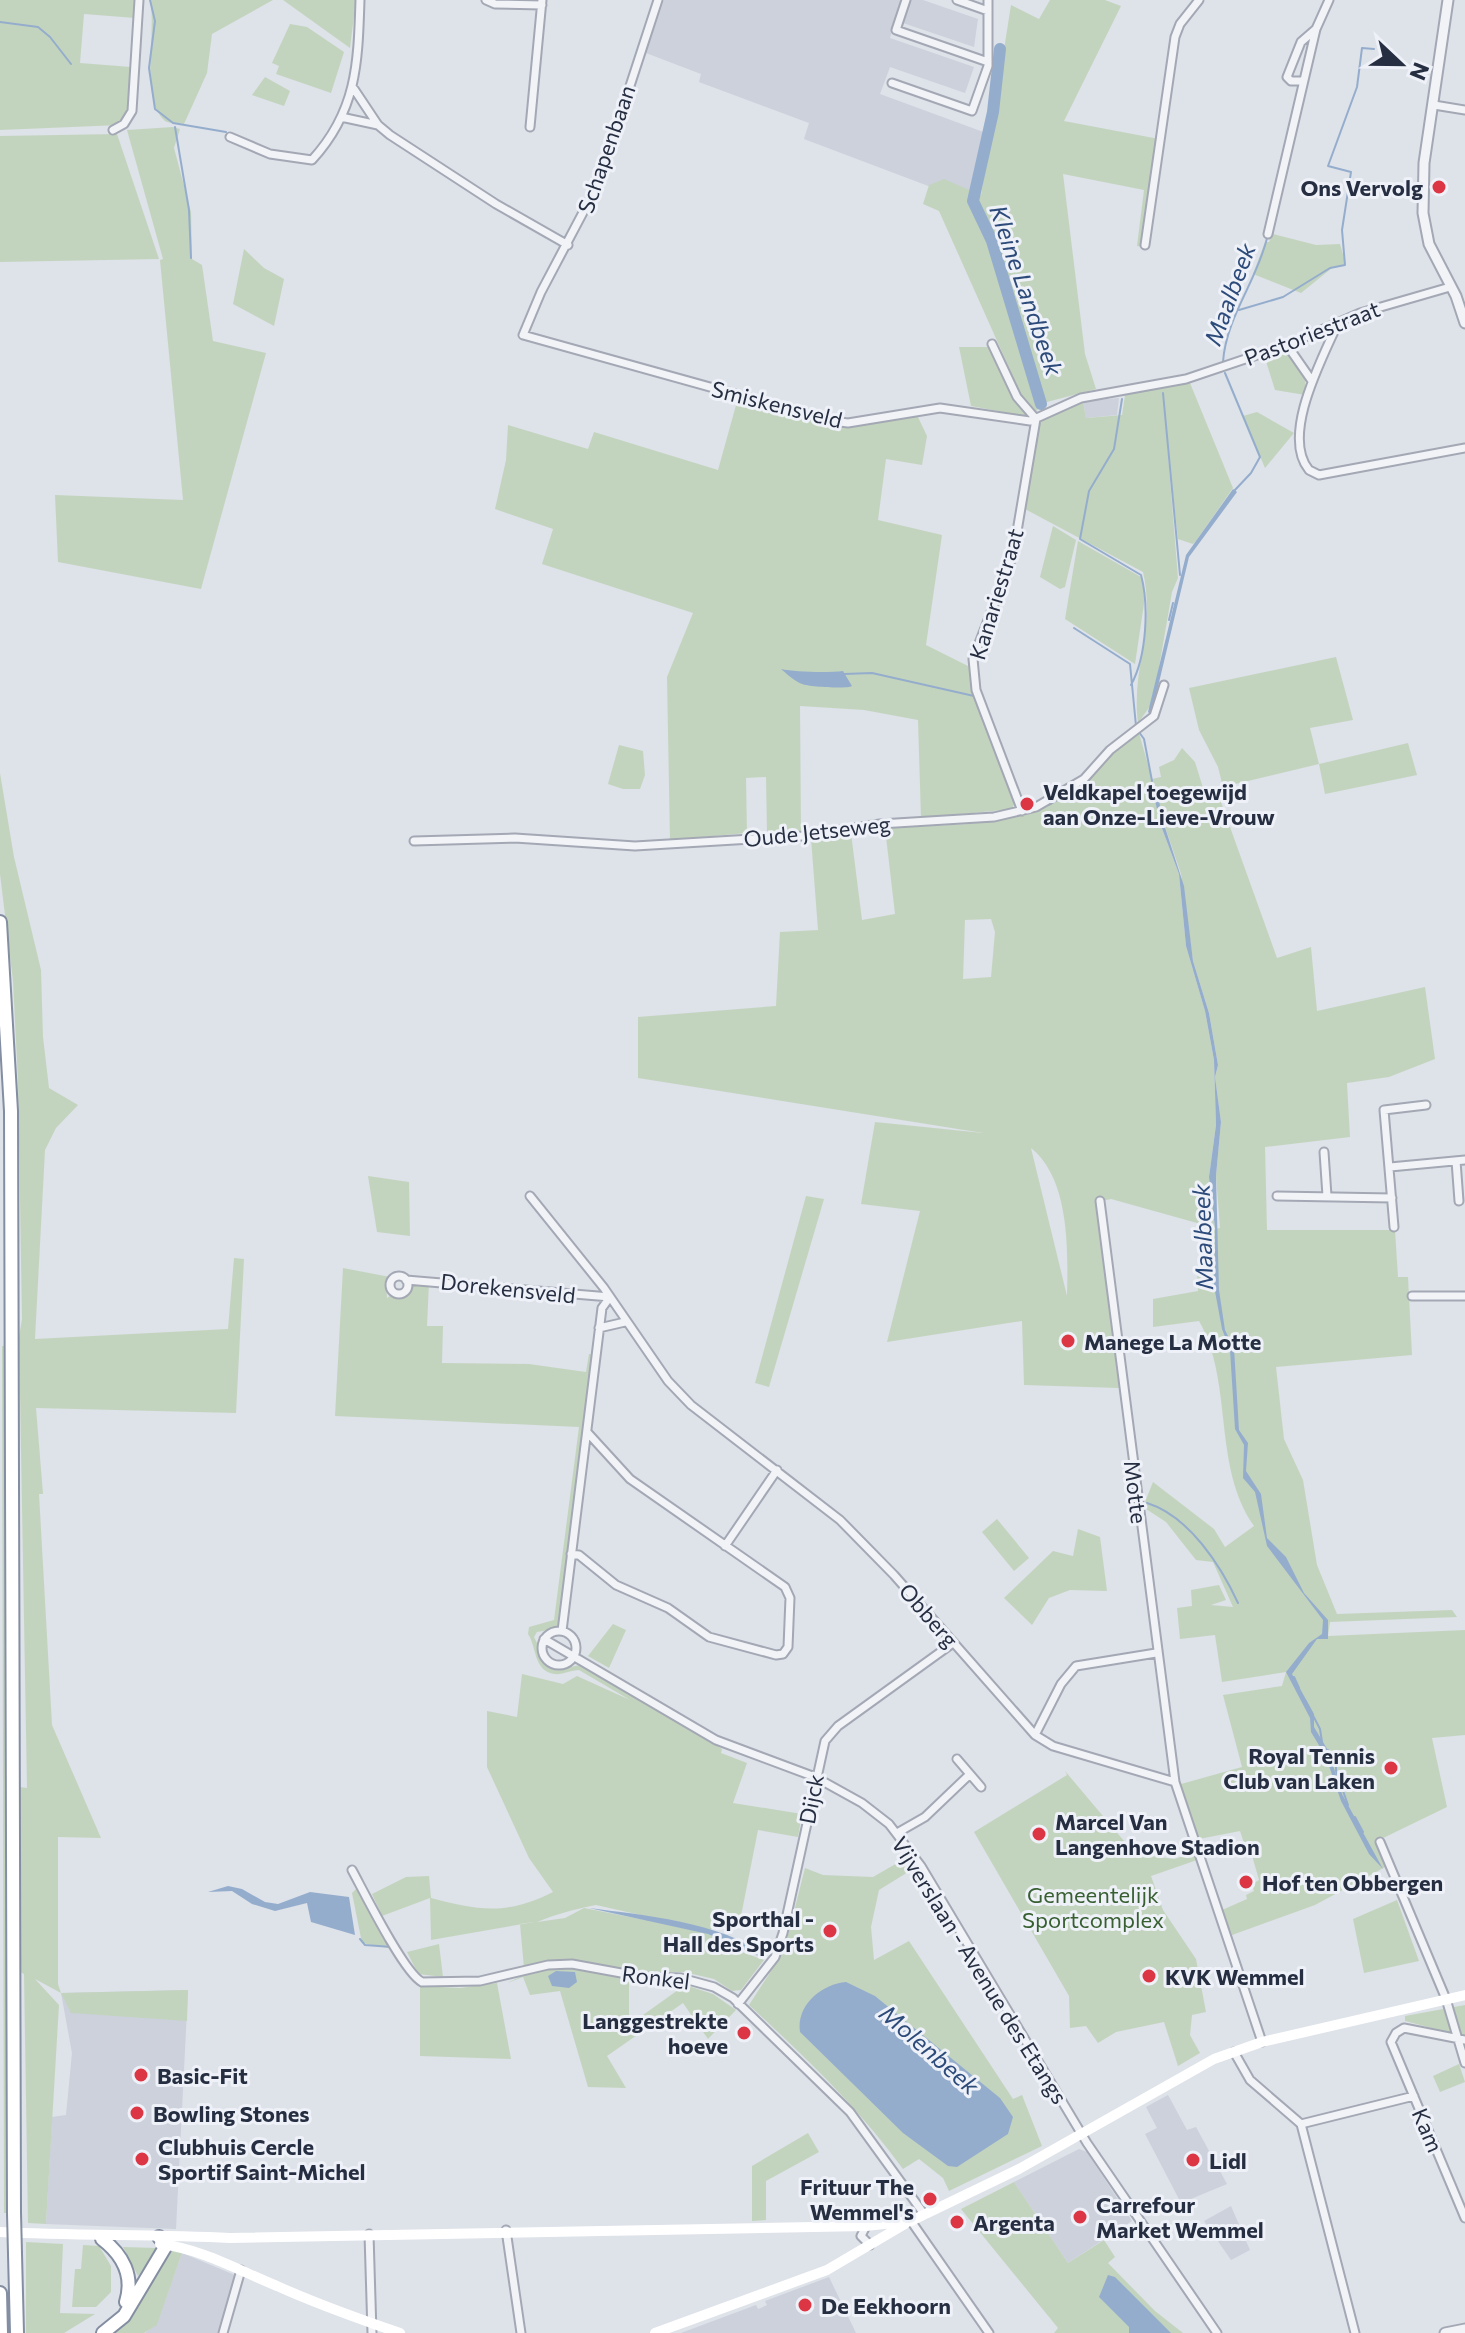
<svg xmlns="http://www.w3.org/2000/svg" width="1465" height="2333" viewBox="0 0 1465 2333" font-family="Commissioner,sans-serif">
  <rect width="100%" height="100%" fill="#dee2e9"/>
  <!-- built -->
  <path fill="#ccd1dc" d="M664,0H923L978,19L974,47L903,23L899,10L890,38L974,67L965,93L890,67L880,94L986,133L973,195L931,187L804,139L809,123L699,82L701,74L646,53Z
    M1119,398L1117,415L1086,418L1083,401Z
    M188,1990L176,2229L46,2224L52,2117L66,2115L72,2053L61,1993Z
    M1168,2095L1187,2130L1196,2127L1227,2184L1181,2203L1145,2134L1157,2128L1146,2107Z
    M1079,2149L1087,2152L1132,2221L1068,2263L1014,2182Z
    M1231,2206L1250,2250L1231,2260L1204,2221Z
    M182,2253L242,2278L228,2333H145L157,2324Z
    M829,2277L856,2333H681L756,2305L758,2309L761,2308L767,2305L765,2301Z"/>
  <!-- green -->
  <path fill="#c3d4be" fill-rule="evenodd" d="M0,0H136L135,18L84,14L80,63L131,67L129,109L120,125L0,130Z
    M150,0H273L212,34L207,73L184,124C178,123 170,124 165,121C139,98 157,33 150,0Z
    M283,0H356L350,48Z
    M1050,0H1105L1121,6L1064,121L1159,139L1143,247L1137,246L1144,190L1063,174L1085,354L1096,389L1047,402L1036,411L1023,399L939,211L923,204L929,185L944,179L981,195L1011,5L1039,19Z
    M290,24L307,27L344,52L331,93L276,74L279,66L272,63Z
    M265,77L290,91L284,106L252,95Z
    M173,127L180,129L174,148L191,212L192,259L202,265L213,341L266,353L201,589L58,562L55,495L183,500L160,260L163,259L127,130Z
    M117,134L159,259L0,262V136Z
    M1273,234L1316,245L1340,244L1346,265L1332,268L1301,293L1253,274L1265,242H1269Z
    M244,249L264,268L284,279L274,326L233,304Z
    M959,347H992L1029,417L971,406Z
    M1284,352C1298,361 1309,378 1305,395L1275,390L1265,358Z
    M1190,383L1233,488L1196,541L1193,544L1178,539L1167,442L1178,578L1172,592L1153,702L1138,723C1131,669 1156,628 1143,572L1025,509C1028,487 1029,426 1047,414C1057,408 1072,405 1083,401L1086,418L1122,415L1125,395Z
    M738,398L840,427L917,415L927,436L922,465L886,459L878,520L942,535L926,645L970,667L974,696L1014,801L1013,809L921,818L918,720L864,710L800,706L801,831L767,832L766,777L746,778L747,833L670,840L667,677L693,613L542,564L553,529L495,509L506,460L508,425L588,449L594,432L718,470Z
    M1257,412L1294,433L1265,468L1243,416Z
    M1053,526L1076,540L1065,587L1060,589L1040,577Z
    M1078,541L1141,577L1145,597L1135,664L1065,619Z
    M1336,657L1353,720L1310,728L1319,764L1408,743L1417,775L1325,794L1319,764L1223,787L1218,767L1199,730L1189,688Z
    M1139,733L1152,779L1161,777L1159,767L1174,760L1182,748L1195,762L1204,791L1216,788L1277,958L1311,947L1317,1011L1425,987L1435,1059L1389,1077L1347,1083L1350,1137L1265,1147L1267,1230H1395L1398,1277H1408L1412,1355L1276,1367L1284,1439L1303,1480L1317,1565L1337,1614L1452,1610L1457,1617L1330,1622L1328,1636L1465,1630V1735L1432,1738L1447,1807L1377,1841L1387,1866L1315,1905L1232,1935L1222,1910L1247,1899L1246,1895L1254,1891L1252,1884L1259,1880L1249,1845L1245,1846L1240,1831L1199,1839L1181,1784L1242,1767L1223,1695L1282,1686L1286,1672L1222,1682L1215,1635L1180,1639L1177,1608L1192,1606L1191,1590L1219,1585L1226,1600L1211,1605L1233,1607L1213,1562L1196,1560L1166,1522L1143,1507L1153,1482L1214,1529L1225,1547L1254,1526C1212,1466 1234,1383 1199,1321L1153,1327V1299L1198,1291L1197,1269L1210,1262L1206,1231L1220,1228L1216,1176L1221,1122L1215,1077L1218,1065L1209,1013L1193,961L1181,874L1162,818L1157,787L1152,782L1160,823L1179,874L1186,946L1205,1011L1214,1060L1216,1125L1209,1177L1215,1228L1111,1199L1096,1202L1119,1388L1024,1385L1022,1321L887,1342L920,1211L861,1204L875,1122L983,1133L638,1078V1017L776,1006L780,932L818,930L811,838L851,833L862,920L895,914L885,828C944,824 1014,829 1065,796C1092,778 1109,749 1139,733ZM991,919L995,932L991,977L963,979L965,920ZM1031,1148C1070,1179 1068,1251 1067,1296Z
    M619,745L643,751L645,775L640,789H623L608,784Z
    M0,773L14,857L41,970L43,1037L49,1088L78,1105L56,1128L45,1150L35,1339L228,1329L234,1258L244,1259L236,1413L36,1408L43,1494H39L52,1725L101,1838L58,1837V1984L61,1993L188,1990L187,2021L71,2013L61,1993L35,1979L59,2005L46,2224L28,2223L24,1974L20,1972C21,1911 21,1850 20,1787L27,1788L19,1337L22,1319L18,1081L13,981L0,874Z
    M368,1176L409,1182L410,1236L377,1232Z
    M806,1196L824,1199L769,1387L755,1383Z
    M343,1268L390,1277L386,1283L387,1298L391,1295L404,1297L413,1284L429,1282L427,1326H443L442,1363L529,1364L586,1372L589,1354H592L560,1622L554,1629L537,1632L534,1637L548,1665L560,1669L580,1665L722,1749L721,1753L747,1763L733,1803L802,1814L798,1837L758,1830L741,1916L717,1912L711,1930L671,1920L732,1943L739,1951L764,1960L741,1990L732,1991L714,1979L684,1972H642L570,1959L524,1968L520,1924L534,1922L431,1940L430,1898L382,1916L372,1894L406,1877L429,1876L431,1898C479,1911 508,1915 553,1892L529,1858L487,1767V1711L517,1717L522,1674L563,1684L577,1676L630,1700L579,1670C571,1670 563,1675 554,1674C533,1670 537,1647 528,1634L529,1627L554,1620L579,1427L335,1416ZM596,1905L645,1916V1920L584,1908L565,1918L537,1922C556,1914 576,1909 596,1905Z
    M2,1346H6L9,2213H4Z
    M997,1519L1029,1558L1014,1571L982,1532Z
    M1078,1529L1100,1537L1107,1591L1070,1590L1049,1598L1032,1625L1004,1598L1053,1551L1073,1556Z
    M613,1624L626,1630L609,1668L588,1656Z
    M1065,1771L1135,1854L1174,1859L1194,1853L1197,1860L1151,1876L1163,1910L1196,1959L1206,2012L1192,2015L1190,2035L1200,2053L1178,2066L1164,2022L1116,2032L1098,2043L1086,2026L1070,2028L1069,1996L974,1832L1067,1775Z
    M906,1858L913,1869L879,1890L871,1927L874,1960L909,1941L1013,2099L1022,2095L1042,2146L949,2191L943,2178L919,2159L903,2169C858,2107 805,2057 749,2005L784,1951L805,1868L823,1875L873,1877Z
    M356,1889L363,1893L393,1949L362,1943L352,1893Z
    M1397,1900L1419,1961L1364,1973L1353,1919Z
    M439,1944L443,1977L418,1974L407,1952Z
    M572,1967L629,1979V2025L685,1985L713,1994L736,2010L708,2039L683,2003L607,2056L626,2088L588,2087L560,1991L530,1995L523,1977L507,1983L531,1972Z
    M497,1983L511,2059L420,2056V1986L460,1988Z
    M1465,2005V2044L1462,2036L1405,2021V2016Z
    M1459,2064L1465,2082L1440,2092L1433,2076Z
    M808,2133L819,2152L766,2181V2220L752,2221V2166Z
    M1014,2182L1068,2263L1104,2240L1115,2257L1108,2263L1155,2311L1183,2333H1054L1058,2328L961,2209Z
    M26,2242L63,2244L60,2313L95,2314L64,2333H26Z
    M83,2245L99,2246L111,2266V2292L96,2307H72L75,2269H81Z
    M123,2247L157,2248V2250L138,2276Z
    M174,2250L182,2253L157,2325L144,2333H109L169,2253Z"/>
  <!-- water -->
  <path fill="#95adcd" d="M1233,489L1237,492L1189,557L1156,695L1158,697L1151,715L1148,712L1186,555Z
    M781,669C795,672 827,673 843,671L852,686C848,689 809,687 802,684C794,681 787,674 781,669Z
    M1151,782L1157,787L1162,818L1184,886L1193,961L1209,1013L1218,1065L1215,1077L1221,1122L1216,1176L1219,1290L1225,1330L1234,1348L1239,1430L1248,1443L1246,1471L1261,1494L1267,1538L1286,1557L1304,1593L1328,1620V1639H1317L1292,1674L1314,1714V1727L1329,1752L1342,1794L1383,1869L1369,1854L1341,1801L1326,1757L1311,1732L1310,1718L1286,1672L1309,1643L1322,1634L1323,1620L1267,1546L1255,1492L1243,1478L1244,1445L1235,1429L1230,1350L1222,1329L1214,1286L1215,1228L1209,1177L1216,1125L1214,1060L1205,1011L1186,946L1179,874L1160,823Z
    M228,1886L242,1889L265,1902L278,1904L310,1892L349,1897L355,1935L311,1922L307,1903L275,1911L252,1904L232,1891L208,1892Z
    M589,1908C641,1915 724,1922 765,1956L763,1958L708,1934Z
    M556,1971L575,1972L577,1982L569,1988L552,1986L548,1976Z
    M846,1982L875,1996L1000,2098L1013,2117L1008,2134L957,2167L948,2166L903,2133L800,2032C796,2006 821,1984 846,1982Z
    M1108,2275L1115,2277L1171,2333H1129V2327L1099,2297Z"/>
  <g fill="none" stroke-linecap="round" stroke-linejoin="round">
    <!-- stream -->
    <path stroke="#95adcd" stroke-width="2" d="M150,0L155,21L149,68L155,109L173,123L226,132
      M0,22L38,27L50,37L71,64
      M175,127L189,210L191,258
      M1239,310L1283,297L1330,268L1345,265L1342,230L1351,172L1328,166L1357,87L1362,48L1374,49
      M1223,362C1226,317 1257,281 1267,238
      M1225,373L1260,457L1251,473L1234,491
      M1163,393L1180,575
      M1122,399L1114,449L1089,491L1080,539L1141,575C1149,605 1147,656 1131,685
      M1169,620L1173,603
      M1074,628L1130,664L1136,726
      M844,674L872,673L974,696L1014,801
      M1139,732L1144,739L1152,781
      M1049,805L1075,789
      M1147,1503C1189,1516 1221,1566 1238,1603
      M1294,1677L1299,1688
      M1305,1700L1320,1729L1322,1742
      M1328,1750L1336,1760V1771L1348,1805
      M1355,1817L1363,1832
      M349,1870L356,1886
      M360,1893L388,1945
      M360,1939L365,1945L392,1947"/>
    <!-- river -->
    <path stroke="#95adcd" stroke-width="12" d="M1000,49L993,112L973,201L992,241L1041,404"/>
    <defs>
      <path id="minor" d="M486,0L495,4L542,5
        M658,0L598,184L541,292L523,335L832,421L848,423L940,408L1030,421L1081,398L1186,379L1287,345L1360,313L1450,287
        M906,0L896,30L988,62
        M957,0L988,11
        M1302,81H1291L1287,77L1301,42L1316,29
        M892,83L972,111L988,66V0
        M354,89L378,125L390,135L496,204L568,245
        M1434,105L1465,110
        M341,117L378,125
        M530,127L542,0
        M113,130L124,124L132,111L139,0
        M230,137L270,154L312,160C357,111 358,63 360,0
        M1268,234L1316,29L1329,0
        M1145,245L1175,37L1180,24L1199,0
        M1337,325C1321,361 1281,436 1309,470L1319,475L1465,448
        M992,344L1017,397L1036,419
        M1287,345L1312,381
        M1022,811L976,690L973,659L1013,555L1036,419
        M414,841L515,838L635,846L802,836L880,824L994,817L1036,807L1084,779L1110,750L1154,716L1164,685
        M1324,1152L1327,1196
        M1456,1161L1459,1201
        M1390,1167L1465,1160
        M530,1196L604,1288L668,1381L691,1405L840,1520L894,1575L1035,1735L1053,1746L1175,1782L1262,2042
        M1277,1196L1392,1198
        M1100,1201L1175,1782
        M1394,1227L1384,1110L1426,1105
        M390 1285a9 9 0 1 1 18 0a9 9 0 1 1-18 0Z
        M406,1280L610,1297
        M1412,1296H1465
        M599,1328L625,1322
        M725,1546L777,1470
        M571,1554L579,1555L616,1585L668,1608L709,1637L776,1655L783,1654L788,1647L790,1598L785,1587L630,1479L587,1432
        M542 1648a17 17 0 1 1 34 0a17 17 0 1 1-34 0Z
        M562,1631L602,1308L610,1297
        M544,1639L716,1740L815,1777L862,1803L889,1824L921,1866L1087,2143L1217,2333
        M1035,1735L1061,1684L1076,1666L1156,1653
        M957,1759L981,1787
        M897,1833L925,1817L969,1775
        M1380,1842L1446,1999L1465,2063
        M352,1870C364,1892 404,1973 422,1982L480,1981L548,1965L572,1964L643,1977L681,1978L714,1987L733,1998L850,2112L924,2214
        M738,2004L775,1957L783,1933L825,1741L838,1726L953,1643
        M1465,2040L1404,2028L1396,2033L1391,2042L1465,2218
        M1234,2052L1250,2080L1301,2124L1355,2333
        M1301,2124L1414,2096
        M911,2221L989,2333
        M866,2226L861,2236L870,2245
        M506,2230L521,2333
        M369,2234L372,2333
        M223,2333L241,2270"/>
      <path id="tertiary" d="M1448,0L1424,163L1423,213L1429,244L1456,296L1465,323
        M1445,2333L1465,2329"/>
      <path id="motorway" d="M0,922L11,1111L14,2213
        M102,2239C123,2255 134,2276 126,2302
        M15,2254L17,2333
        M0,2293L1,2333
        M103,2333L124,2316L164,2249L166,2245L159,2237"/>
    </defs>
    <!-- minor casing -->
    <use href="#minor" stroke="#a3a8b4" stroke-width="11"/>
    <!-- tertiary casing -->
    <use href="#tertiary" stroke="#a3a8b4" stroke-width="13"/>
    <!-- motorway casing -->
    <use href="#motorway" stroke="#848ea2" stroke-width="16"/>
    <!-- minor -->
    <use href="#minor" stroke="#f1f3f7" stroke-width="7"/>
    <!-- tertiary -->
    <use href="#tertiary" stroke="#f1f3f7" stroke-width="9"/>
    <!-- secondary -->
    <path stroke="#fff" stroke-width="10" d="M0,2232C77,2236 155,2234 230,2238L866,2226L911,2221L1019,2169L1214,2059L1262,2042L1465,1995
      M160,2244C202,2249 238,2270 277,2286C317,2304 359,2319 400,2333
      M655,2333L827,2270L905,2224"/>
    <!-- motorway -->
    <use href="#motorway" stroke="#fff" stroke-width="12"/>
    <defs>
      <path id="motorway-bridge" d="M14,2213L15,2254"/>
    </defs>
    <!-- motorway-bridge casing -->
    <use href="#motorway-bridge" stroke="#848ea2" stroke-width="16" stroke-linecap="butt"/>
    <!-- motorway-bridge -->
    <use href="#motorway-bridge" stroke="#fff" stroke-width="12"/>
  </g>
  <!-- markers -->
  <g fill="#dc3645" stroke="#eef1f7" stroke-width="3">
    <circle cx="1439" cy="187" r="8"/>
    <circle cx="1027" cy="804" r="8"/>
    <circle cx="1068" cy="1341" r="8"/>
    <circle cx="1391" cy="1768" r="8"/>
    <circle cx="1039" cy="1834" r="8"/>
    <circle cx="1246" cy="1882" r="8"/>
    <circle cx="830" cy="1931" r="8"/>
    <circle cx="1149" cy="1976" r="8"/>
    <circle cx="744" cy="2033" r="8"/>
    <circle cx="141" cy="2075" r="8"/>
    <circle cx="137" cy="2113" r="8"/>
    <circle cx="142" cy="2159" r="8"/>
    <circle cx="1193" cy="2160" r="8"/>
    <circle cx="930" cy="2199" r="8"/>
    <circle cx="1080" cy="2217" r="8"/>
    <circle cx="957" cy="2222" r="8"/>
    <circle cx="805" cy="2305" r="8"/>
  </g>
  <g text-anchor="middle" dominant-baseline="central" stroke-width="6" stroke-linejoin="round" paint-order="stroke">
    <!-- street labels -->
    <g font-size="22" fill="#262e42" stroke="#eef1f7">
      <text transform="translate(606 149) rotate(-71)">Schapenbaan</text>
      <text transform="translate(1312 333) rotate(-21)">Pastoriestraat</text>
      <text transform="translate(777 404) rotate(14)">Smiskensveld</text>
      <text transform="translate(996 594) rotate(-73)">Kanariestraat</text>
      <text transform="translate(817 831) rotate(-6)">Oude Jetseweg</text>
      <text transform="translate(508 1288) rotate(6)">Dorekensveld</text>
      <text transform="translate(1136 1492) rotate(83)">Motte</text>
      <text transform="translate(929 1615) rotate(49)">Obberg</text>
      <text transform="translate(811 1799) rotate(-79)">Dijck</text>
      <text transform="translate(980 1970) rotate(58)">Vijverslaan - Avenue des Etangs</text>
      <text transform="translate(656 1977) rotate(7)">Ronkel</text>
      <text transform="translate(1428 2130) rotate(67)">Kam</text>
    </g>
    <!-- poi labels -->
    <g font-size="22" font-weight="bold" fill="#262e42" stroke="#eef1f7" text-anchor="start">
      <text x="1423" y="187" text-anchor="end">Ons Vervolg</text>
      <text x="1043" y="791">Veldkapel toegewijd<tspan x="1043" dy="25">aan Onze-Lieve-Vrouw</tspan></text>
      <text x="1084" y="1341">Manege La Motte</text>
      <text x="1375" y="1755" text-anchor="end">Royal Tennis<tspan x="1375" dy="25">Club van Laken</tspan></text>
      <text x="1055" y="1821">Marcel Van<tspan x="1055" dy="25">Langenhove Stadion</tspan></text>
      <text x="1262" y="1882">Hof ten Obbergen</text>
      <text x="814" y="1918" text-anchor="end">Sporthal -<tspan x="814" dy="25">Hall des Sports</tspan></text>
      <text x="1165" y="1976">KVK Wemmel</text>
      <text x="728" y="2020" text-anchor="end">Langgestrekte<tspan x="728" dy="25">hoeve</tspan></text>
      <text x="157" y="2075">Basic-Fit</text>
      <text x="153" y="2113">Bowling Stones</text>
      <text x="158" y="2146">Clubhuis Cercle<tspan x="158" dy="25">Sportif Saint-Michel</tspan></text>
      <text x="1209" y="2160">Lidl</text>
      <text x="914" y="2186" text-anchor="end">Frituur The<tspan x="914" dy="25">Wemmel's</tspan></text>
      <text x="1096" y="2204">Carrefour<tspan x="1096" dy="25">Market Wemmel</tspan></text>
      <text x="973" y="2222">Argenta</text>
      <text x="821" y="2305">De Eekhoorn</text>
    </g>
    <!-- park labels -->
    <g font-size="22" fill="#375f31" stroke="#eef1f7">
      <text x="1093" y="1894">Gemeentelijk<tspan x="1093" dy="25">Sportcomplex</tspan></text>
    </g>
    <!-- water labels -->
    <g font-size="24" font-style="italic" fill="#2c4a7a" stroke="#eef1f7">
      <text transform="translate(1027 290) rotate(71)">Kleine Landbeek</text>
      <text transform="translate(1229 294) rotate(-70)">Maalbeek</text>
      <text transform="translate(1202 1237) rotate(-92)">Maalbeek</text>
      <text transform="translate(930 2049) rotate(41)">Molenbeek</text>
    </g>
  </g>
  <!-- north arrow -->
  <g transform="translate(1401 64) rotate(112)" stroke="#eef1f7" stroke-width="6" paint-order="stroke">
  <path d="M0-6L14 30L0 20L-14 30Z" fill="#262e42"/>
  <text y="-12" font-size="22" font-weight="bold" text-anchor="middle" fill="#262e42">N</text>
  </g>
</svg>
